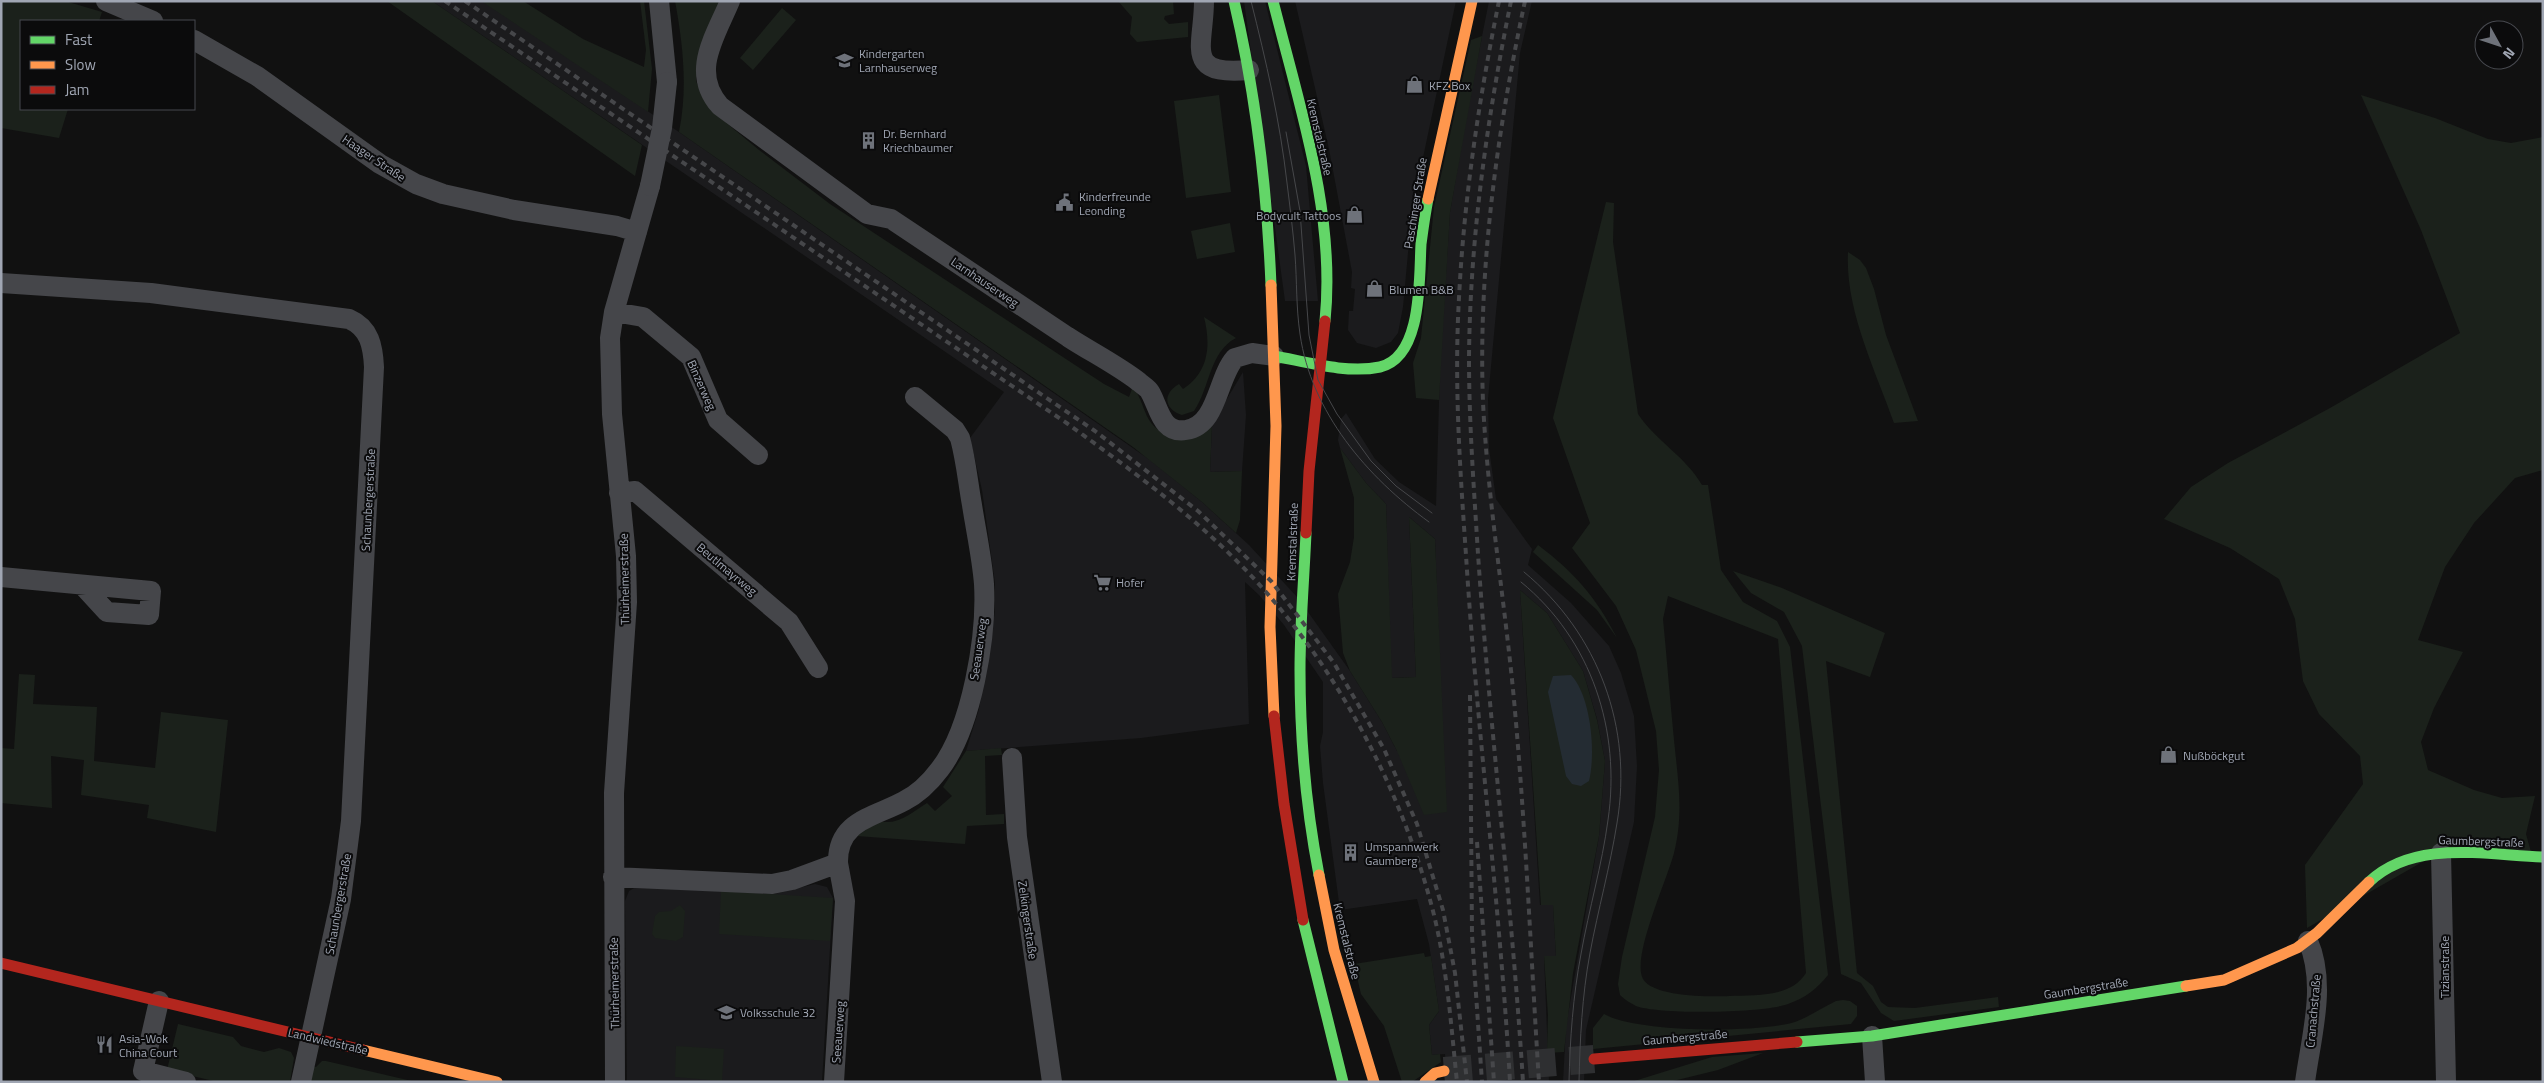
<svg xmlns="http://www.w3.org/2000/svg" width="2544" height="1083" viewBox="0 0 2544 1083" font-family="'Titillium Web',sans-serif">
  <rect width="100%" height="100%" fill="#111"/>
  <!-- built -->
  <path fill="#1b1b1d" d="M432,1H482L679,132L1150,460L1202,502L1249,545L1298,598L1350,671L1382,722L1397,751L1439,650L1435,539L1409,517L1416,677L1391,678L1386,504L1366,483L1340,448L1338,440L1341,419L1346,413L1375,459L1399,482L1436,506L1440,367L1450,212L1468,107L1489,1H1532L1520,53L1488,399L1489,448L1496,499L1532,549L1528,565L1571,603L1609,646L1621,673L1634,716L1637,766L1634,822L1586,1030L1584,1082H1563L1566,1026L1599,836L1605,761L1597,719L1583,671L1547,613L1520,590L1540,905H1553L1556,956L1544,957L1549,1082H1446L1445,1054L1432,1055L1429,1025L1439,1011L1429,944L1417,899L1340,910L1323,783L1320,746L1323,732V682L1284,625L1259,595L1245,582L1249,724L1141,738L966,751L979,709L995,611V583L982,490L970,438L1004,392Z
    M1244,1H1265L1306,166L1318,301H1285Z
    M1295,1H1456L1412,210L1403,307L1398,333L1391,342L1376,348L1357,343L1348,330L1349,311H1353L1355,289L1351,288L1352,272L1329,149Z
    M1243,372L1246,415L1242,471L1210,472L1212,424Z
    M815,884L827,887L833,898L822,1082H627L625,901L629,891L636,887L774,894Z"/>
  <!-- green -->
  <path fill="#1b211b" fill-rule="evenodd" d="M1,1H65L102,12L99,21H21V109H68L59,138L1,128Z
    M387,1H432L642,145L635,176Z
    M481,1H523L583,39L644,67L646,50L640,1H644L652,69L648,112Z
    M675,1H721L697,63L696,81L703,98L712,111L759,150L830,204L1104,384L1129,397L1133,386C1149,411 1141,423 1171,437L1212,424L1210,472L1242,471L1240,520L1236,533L1202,502L1133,447L679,132C688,88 683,44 675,1Z
    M1118,1H1173L1174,14L1165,16L1164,19L1169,24L1188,22V37L1137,42L1130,34L1132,17Z
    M782,8L796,20L753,70L740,58Z
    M1482,36L1450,212L1439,400L1416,398L1413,363L1421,338L1434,207L1471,40Z
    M1219,95L1231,192L1186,198L1174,101Z
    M2361,95L2435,118L2488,139L2511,143L2543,137V470L2515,478L2474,523L2445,567L2418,640L2463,652L2434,708L2421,742L2428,770L2474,790L2502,798L2535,796L2526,834L2531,852L2445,849L2307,928L2305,865L2363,784L2360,756L2319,714L2303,681L2295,619L2279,579L2230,548L2164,519L2191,487L2228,463L2330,408L2460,333L2421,230Z
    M1606,202L1614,203L1613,242L1638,414C1656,441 1686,457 1702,485H1708L1721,570L1743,602L1777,621L1790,647L1828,975C1817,989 1805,998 1788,1004C1763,1013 1660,1015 1636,1006C1630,1003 1624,999 1620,995L1618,984L1622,957L1655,817L1659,770L1656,731L1636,650L1616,606L1572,548L1590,523L1553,418ZM1668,596L1778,639L1806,973C1790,998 1756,995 1729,996C1711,997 1653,997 1643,979C1631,958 1667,880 1674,853C1684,813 1678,781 1674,740C1670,700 1667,660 1663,619Z
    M1230,223L1235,252L1197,259L1191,231Z
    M1848,252L1860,260L1866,268L1874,289L1886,335L1918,421L1894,423C1875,369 1845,310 1848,252Z
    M1204,317L1236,338C1209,352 1210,388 1194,411L1182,415C1164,409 1162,394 1179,384L1183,389C1209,372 1211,345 1204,317Z
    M1340,448L1366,483L1386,504L1392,678L1416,677L1409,517L1435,539L1447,812L1424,815L1397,751L1382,722L1350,671L1343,653L1338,594L1350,562L1354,537V498Z
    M1538,545C1575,573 1596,597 1617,638L1597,610L1533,552Z
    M1733,571L1782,588L1885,633L1870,677L1826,661L1857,973L1873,986L1881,1002L1888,1007L1915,1008L1998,997L1999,1007L1894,1021L1881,1013L1861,983L1841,974L1802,646L1784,612L1751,593Z
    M1520,590L1547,613L1583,671L1597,720L1605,761L1599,836L1573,973L1564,1052L1547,1053L1548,1015L1544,956H1556L1553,905H1541Z
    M19,674L35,675L33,704L97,707L94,761L155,768L161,712L228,720L216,832L147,818L149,805L81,795L84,760L51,756L52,808L1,803V748L14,749Z
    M1001,748L1002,755L985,756L986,815L1004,814V824L967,826L965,844L857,836L878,821C898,826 911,813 927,803L935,811L952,796L943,787L966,751Z
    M721,891L833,898L830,941L719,934Z
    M680,905L685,911L683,937L676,941L655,938L652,934L655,916L659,912L671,911Z
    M1424,953L1425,957L1431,956L1439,1011L1429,1025L1432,1055L1440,1054L1441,1062L1412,1082H1402L1384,1026L1361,994L1354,964Z
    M1843,1000L1850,1001L1857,1006V1016L1851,1024L1593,1049V1028L1604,1014C1637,1033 1758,1033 1795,1022C1809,1017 1823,1007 1836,1001Z
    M178,1024L233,1037L241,1046L264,1052L279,1048L291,1052L294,1058L290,1082H218L167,1070Z
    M676,1046L724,1049L722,1081L675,1077Z
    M1763,1053L1718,1070L1669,1082H1631L1712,1057Z
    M322,1061H326L416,1082H308L311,1066L316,1067Z"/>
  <!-- water -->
  <path fill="#242c33" d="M1571,675C1591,696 1596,753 1589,781L1581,786L1572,784L1566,776L1548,692L1553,676Z"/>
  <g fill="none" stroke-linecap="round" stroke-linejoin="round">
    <!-- secondary-tunnel -->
    <path stroke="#2e2f31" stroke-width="28" stroke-dasharray="28 14" stroke-linecap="butt" d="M1444,1071L1594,1059"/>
    <!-- street -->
    <path stroke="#45464a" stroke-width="20" d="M106,1L153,21
      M659,1L667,82
      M730,1C715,37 690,72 720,106L867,214L891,219C950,259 1009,298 1068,337C1091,352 1117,365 1139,382C1142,385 1148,388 1150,392C1159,407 1161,434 1186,430C1218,425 1217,378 1235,358L1252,353L1274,356
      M1204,1C1204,46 1183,76 1249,70
      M194,40L257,76L380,164L416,184L443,194L514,210L617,226L637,232
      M1,283L151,293L349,319C370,328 373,347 374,367L351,821L341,899L301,1082
      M614,312L643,317L691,357L718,420L758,455
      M619,493L635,491L789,622L818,668
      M1,577L151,591L149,615L107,612L84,587
      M1012,758L1017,837L1052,1082
      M2441,853L2446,1082
      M613,877L772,884L792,880L838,863C837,820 875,817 904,801C918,794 931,781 940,769C972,727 987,636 984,584C982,558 976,531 972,505C968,483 966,460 960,438L955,430L915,397
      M159,1001L143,1071L186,1082
      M1872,1036L1875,1082
      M615,1082L614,793L627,602L626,556L612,414L610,338L614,312L650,186
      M834,1082L845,901L838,863
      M2305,1082C2311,1037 2327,984 2308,941"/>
    <!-- fast -->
    <path stroke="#63d668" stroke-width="11" d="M1234,1C1256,95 1267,189 1271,285
      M1273,1C1299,105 1336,213 1325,321
      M1274,356C1307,362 1347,374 1380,367C1423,357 1419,278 1421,244C1423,229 1425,214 1428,199
      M1306,533C1304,579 1300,625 1300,670C1300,739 1306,808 1319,875
      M2369,882C2414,839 2486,855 2543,857
      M1303,920L1343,1082
      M1797,1042L1872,1036L2186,986"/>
    <!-- slow -->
    <path stroke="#ff974d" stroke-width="11" d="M1428,199L1472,1
      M1271,285L1276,426L1270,627L1274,716
      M1319,875L1334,950L1374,1082
      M2186,986L2224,980L2297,948L2317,933L2369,882
      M363,1050L497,1082
      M1425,1082L1435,1073L1444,1071"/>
    <!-- jam -->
    <path stroke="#b3261e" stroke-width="11" d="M1306,533L1309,471L1325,321
      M1274,716L1284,804L1303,920
      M1,963L363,1050
      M1594,1059L1797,1042"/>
    <!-- tram -->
    <path stroke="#46474a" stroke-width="1" d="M1251,1C1266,61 1280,121 1287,183C1290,207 1293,231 1295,255C1297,281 1296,307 1300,334C1311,412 1367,477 1429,522
      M1286,132L1300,211L1309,335L1318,380L1337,414L1371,461L1396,486L1432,513
      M1524,572C1599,634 1633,728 1617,823C1610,867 1598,910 1590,953C1582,996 1580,1039 1579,1082
      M1521,582C1592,640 1621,731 1608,820C1602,865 1589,909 1581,954C1573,996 1570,1039 1569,1082"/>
    <!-- rail -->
    <path stroke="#46474a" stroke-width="4" stroke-dasharray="6 5" stroke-linecap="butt" d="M445,1L1068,424C1138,475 1208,526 1266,592C1345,682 1403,795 1433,911C1447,966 1451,1025 1457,1082
      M465,1L1095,431L1198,511L1271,581L1334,663L1384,749L1417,824L1443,910L1455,973L1467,1082
      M1499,1C1479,99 1464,198 1459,298C1454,384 1460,469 1466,555C1477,731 1500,906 1510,1082
      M1511,1C1487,119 1470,238 1469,358C1469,424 1474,489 1478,554C1490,730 1512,906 1523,1082
      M1525,1C1497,132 1478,268 1483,402C1488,506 1506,608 1515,711C1526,835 1531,958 1539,1082
      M1470,695L1472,935L1482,1082
      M1477,842L1494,1082"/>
    <!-- street-bridge -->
    <path stroke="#45464a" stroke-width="20" d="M650,186L662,128L667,82"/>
  </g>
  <!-- icons -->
  <defs>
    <symbol id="school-bare" viewBox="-9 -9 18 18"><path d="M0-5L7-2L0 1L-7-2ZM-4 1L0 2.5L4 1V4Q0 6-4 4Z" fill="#6e727a" stroke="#0b0b0c" stroke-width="2.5" paint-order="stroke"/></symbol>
    <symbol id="shop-bare" viewBox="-9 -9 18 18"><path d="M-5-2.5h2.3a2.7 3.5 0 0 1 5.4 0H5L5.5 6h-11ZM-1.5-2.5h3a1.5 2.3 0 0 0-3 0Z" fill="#6e727a" stroke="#0b0b0c" stroke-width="2.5" paint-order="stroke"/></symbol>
    <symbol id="building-bare" viewBox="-9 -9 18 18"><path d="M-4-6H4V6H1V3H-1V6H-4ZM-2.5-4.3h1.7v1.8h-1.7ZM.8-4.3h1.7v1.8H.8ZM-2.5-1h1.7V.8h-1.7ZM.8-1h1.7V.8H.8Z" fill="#6e727a" stroke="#0b0b0c" stroke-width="2.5" paint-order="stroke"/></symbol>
    <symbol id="civic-bare" viewBox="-9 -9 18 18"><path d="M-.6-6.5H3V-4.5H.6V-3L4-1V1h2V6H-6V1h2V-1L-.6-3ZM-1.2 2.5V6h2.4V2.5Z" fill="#6e727a" stroke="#0b0b0c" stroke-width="2.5" paint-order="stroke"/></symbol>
    <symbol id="supermarket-bare" viewBox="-9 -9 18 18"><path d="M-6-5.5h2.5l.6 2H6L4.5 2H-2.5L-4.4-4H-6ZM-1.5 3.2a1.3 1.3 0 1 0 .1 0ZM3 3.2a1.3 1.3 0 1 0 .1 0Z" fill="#6e727a" stroke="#0b0b0c" stroke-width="2.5" paint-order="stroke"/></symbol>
    <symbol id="restaurant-bare" viewBox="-9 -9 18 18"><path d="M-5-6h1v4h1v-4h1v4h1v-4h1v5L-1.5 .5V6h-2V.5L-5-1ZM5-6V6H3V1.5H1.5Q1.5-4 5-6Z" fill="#6e727a" stroke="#0b0b0c" stroke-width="2.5" paint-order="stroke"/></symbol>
  </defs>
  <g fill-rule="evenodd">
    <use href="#school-bare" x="832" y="48" width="25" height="25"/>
    <use href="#shop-bare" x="1402" y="72" width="25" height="25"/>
    <use href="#building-bare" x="856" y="128" width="25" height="25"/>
    <use href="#civic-bare" x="1052" y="190" width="25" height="25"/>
    <use href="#shop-bare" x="1342" y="202" width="25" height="25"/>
    <use href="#shop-bare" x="1362" y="276" width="25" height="25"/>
    <use href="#supermarket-bare" x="1090" y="570" width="25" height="25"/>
    <use href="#shop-bare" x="2156" y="742" width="25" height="25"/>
    <use href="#building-bare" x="1338" y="840" width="25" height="25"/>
    <use href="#school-bare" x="714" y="1000" width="25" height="25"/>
    <use href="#restaurant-bare" x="92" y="1032" width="25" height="25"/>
  </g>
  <g text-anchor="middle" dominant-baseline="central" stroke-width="4" stroke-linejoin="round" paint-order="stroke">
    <!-- poi labels -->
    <g font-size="12" fill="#a0a6b3" stroke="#0b0b0c" text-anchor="start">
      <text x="859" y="53">Kindergarten<tspan x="859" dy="14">Larnhauserweg</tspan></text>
      <text x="1429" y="85">KFZ Box</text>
      <text x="883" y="133">Dr. Bernhard<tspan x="883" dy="14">Kriechbaumer</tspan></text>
      <text x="1079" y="196">Kinderfreunde<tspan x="1079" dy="14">Leonding</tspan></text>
      <text x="1341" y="215" text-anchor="end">Bodycult Tattoos</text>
      <text x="1389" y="289">Blumen B&amp;B</text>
      <text x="1116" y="582">Hofer</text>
      <text x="2183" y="755">Nußböckgut</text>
      <text x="1365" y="846">Umspannwerk<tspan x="1365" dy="14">Gaumberg</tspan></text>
      <text x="740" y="1012">Volksschule 32</text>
      <text x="119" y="1038">Asia-Wok<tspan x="119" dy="14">China Court</tspan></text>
    </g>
    <!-- street labels -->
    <g font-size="12" fill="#a0a6b3" stroke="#0b0b0c">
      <text transform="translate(1320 137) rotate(77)">Kremstalstraße</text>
      <text transform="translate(374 158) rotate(34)">Haager Straße</text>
      <text transform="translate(1415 203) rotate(-81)">Paschinger Straße</text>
      <text transform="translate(985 282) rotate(34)">Larnhauserweg</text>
      <text transform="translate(702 385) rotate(66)">Binzerweg</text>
      <text transform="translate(368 500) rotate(-87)">Schaunbergerstraße</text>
      <text transform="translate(1292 542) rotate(-88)">Kremstalstraße</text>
      <text transform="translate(727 569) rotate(40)">Beutlmayrweg</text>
      <text transform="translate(624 579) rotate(-91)">Thürheimerstraße</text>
      <text transform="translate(978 649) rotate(-82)">Seeauerweg</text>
      <text transform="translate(2481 841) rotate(2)">Gaumbergstraße</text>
      <text transform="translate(338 904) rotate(-80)">Schaunbergerstraße</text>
      <text transform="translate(1028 920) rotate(82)">Zelkingerstraße</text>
      <text transform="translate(1347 941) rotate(76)">Kremstalstraße</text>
      <text transform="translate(2444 967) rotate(-90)">Tizianstraße</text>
      <text transform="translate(614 983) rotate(-91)">Thürheimerstraße</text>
      <text transform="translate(2086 988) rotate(-9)">Gaumbergstraße</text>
      <text transform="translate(2313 1011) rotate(-85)">Cranachstraße</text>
      <text transform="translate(838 1032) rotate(-86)">Seeauerweg</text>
      <text transform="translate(1685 1037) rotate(-5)">Gaumbergstraße</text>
      <text transform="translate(328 1041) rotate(13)">Landwiedstraße</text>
    </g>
  </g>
  <!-- border -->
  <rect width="2544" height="1083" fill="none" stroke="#a0a6b3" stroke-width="5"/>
  <!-- legend -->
  <rect x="20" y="20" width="175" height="90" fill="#0b0b0c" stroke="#47494f"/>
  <rect x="30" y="36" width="25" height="8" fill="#63d668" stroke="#47494f"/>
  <text x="65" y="45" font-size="15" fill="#a0a6b3">Fast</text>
  <rect x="30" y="61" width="25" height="8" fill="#ff974d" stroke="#47494f"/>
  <text x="65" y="70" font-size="15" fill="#a0a6b3">Slow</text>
  <rect x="30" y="86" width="25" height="8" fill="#b3261e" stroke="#47494f"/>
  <text x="65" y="95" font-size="15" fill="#a0a6b3">Jam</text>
  <!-- north arrow -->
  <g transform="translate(2499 45) rotate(130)"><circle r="24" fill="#0b0b0c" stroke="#47494f"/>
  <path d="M0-4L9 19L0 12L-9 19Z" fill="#6e727a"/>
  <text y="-8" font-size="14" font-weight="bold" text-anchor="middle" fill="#a0a6b3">N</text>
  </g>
</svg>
